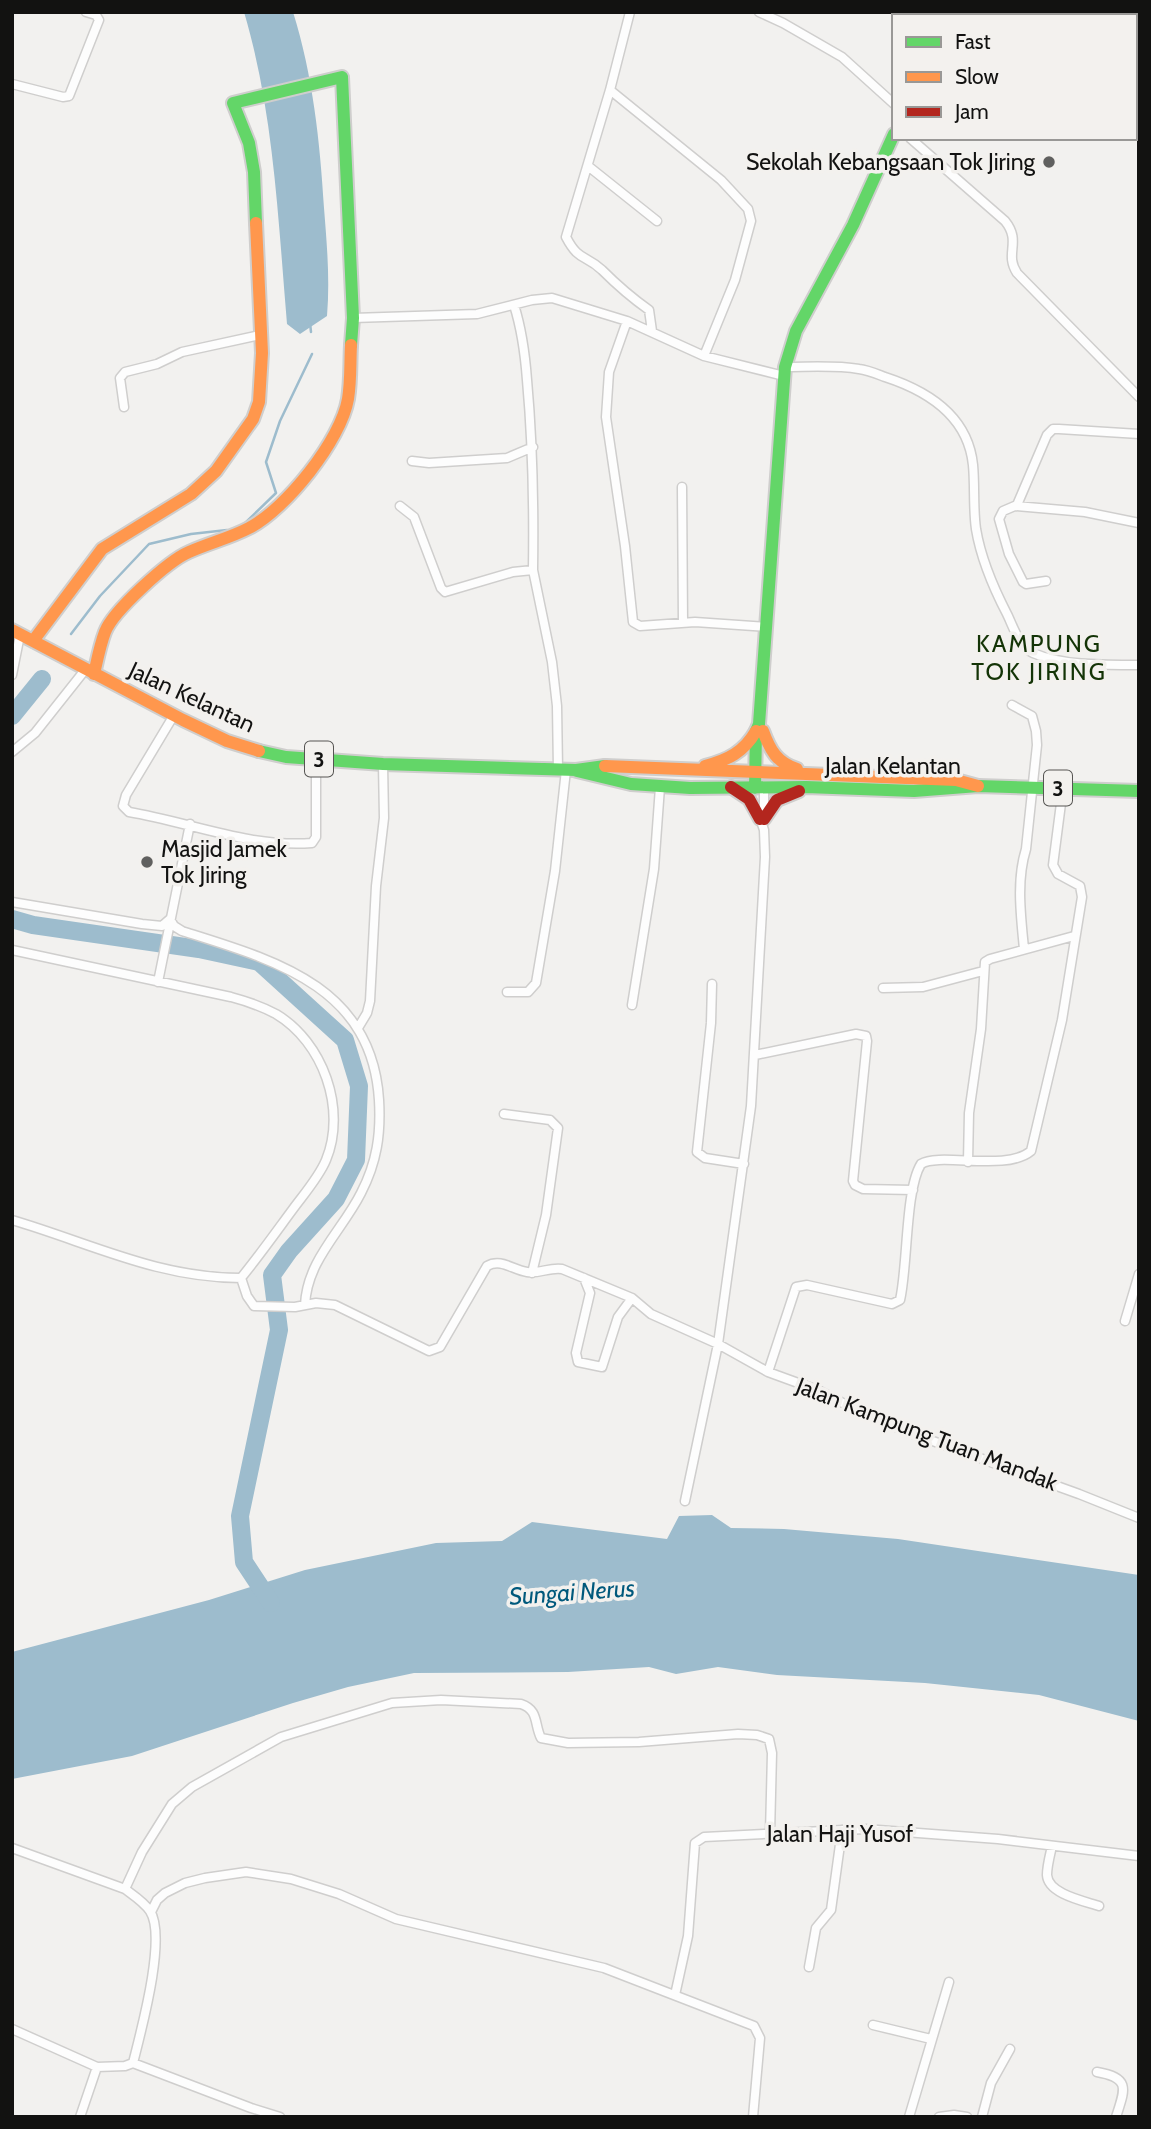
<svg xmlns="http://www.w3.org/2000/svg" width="1151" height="2129" viewBox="0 0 1151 2129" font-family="Cabin,sans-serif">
  <rect width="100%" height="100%" fill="#f2f1ef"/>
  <!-- water -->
  <path fill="#9dbccd" d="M244,12H293C313,76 320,142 324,208C327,245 330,280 327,316L300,334L287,324C278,219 274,113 244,12Z
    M712,1515L731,1528L784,1529L898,1539L1139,1575V1721L1039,1695L925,1683L777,1675L718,1667L676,1674L649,1667L568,1672L414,1673L348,1687L293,1703L132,1756L12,1779V1652L209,1600L305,1570L436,1543L502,1541L532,1522L667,1539L679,1516Z"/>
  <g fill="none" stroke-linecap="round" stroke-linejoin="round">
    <!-- stream -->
    <path stroke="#9dbccd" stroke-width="2.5" d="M310,323L311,332
      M243,525L276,493L266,462L280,421L312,354
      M71,634L100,596L149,544L191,534L227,530"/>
    <!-- river -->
    <path stroke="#9dbccd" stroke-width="18" d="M12,716L42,679
      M12,919L33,925L199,949L259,962L345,1040L359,1086L356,1160L336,1199L289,1251L272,1275L279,1330L240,1516L244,1562L271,1603"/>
    <defs>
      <path id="street" d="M630,12L610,90L566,237C579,262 585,254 602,270C617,285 632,298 649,310L652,331
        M759,12L783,23L842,57L894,104
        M12,84L63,97L69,96L99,20L96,15L86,12
        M610,90L721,180L748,209L751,221L735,280L704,356
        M910,138L1005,221C1022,242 1004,253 1017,273L1139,397
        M588,166L657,221
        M514,305C522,330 525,353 527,380C533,446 534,503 533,570
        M353,318L477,314L532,300L552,298L627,321L704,356L784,376
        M627,321L609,372L606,417L625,546L633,622L640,626L695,622L766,627
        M785,367C809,367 835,365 859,369C868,370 877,374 885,377C928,391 968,416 973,465C975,486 973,508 976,529C981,559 993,587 1007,614C1013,626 1019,647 1033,653C1063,666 1106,665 1139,665
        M124,407L120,378L125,372L157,364L182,352L260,335
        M412,461L429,463L507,458L533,447
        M682,487L683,623
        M400,506L414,517L441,588L445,592L513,572L533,570L552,662L557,706L558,769
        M1016,506L1085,512L1139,523
        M1046,581L1026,584L1023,582L1009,554L999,519L1003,511L1017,505L1047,435L1053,429H1059L1139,434
        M12,675L20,635
        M1012,705L1032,716L1036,731L1037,745L1026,849C1016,881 1021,916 1024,949
        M174,715L126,795L123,806L129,812C189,822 250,848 312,843L316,837V759
        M12,752L35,733L85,670
        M764,788V816
        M12,902L142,924L162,926L170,919L174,926L182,931C274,960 372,986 379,1100C381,1134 377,1162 361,1193C342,1231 307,1260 305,1305
        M12,950L231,997C246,1001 261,1006 276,1014C323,1042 347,1109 326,1160C319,1177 304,1194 293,1209C276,1232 259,1256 241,1278
        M158,982L190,824
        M712,984L711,1023L697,1152L705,1158L744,1164
        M883,988L923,987L983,971
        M507,992H528L536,983L555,871L566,770
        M632,1005L654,869L660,787
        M358,1028L367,1013L370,1001L376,886L384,818L383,764
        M755,1055L856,1034L866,1036L867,1041L853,1181L855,1185L863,1189L913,1190
        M504,1114L550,1120L558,1128L546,1215L532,1273
        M968,1162L969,1113L981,1029L985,962L990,959L1074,936
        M12,1220C90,1243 158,1278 241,1278
        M241,1278L247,1296L254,1306L295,1307L316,1303L335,1305L429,1351L440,1347L487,1266C501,1258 513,1270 527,1272C539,1274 550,1267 562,1269L632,1298L651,1314L718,1344L768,1372L820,1391L860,1412L908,1432L1079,1494L1139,1518
        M584,1278L590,1293L576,1353L578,1362L602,1367L618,1317L632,1298
        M1125,1321L1139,1274
        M768,1372L796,1287L807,1285L892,1304L900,1300C908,1266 905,1190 921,1164C940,1152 1006,1172 1031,1151L1062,1020L1082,897L1080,886L1058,874L1053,865L1063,788
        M685,1501L718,1344L751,1106L765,857L764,830L760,818
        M1052,1846C1050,1855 1047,1866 1047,1875C1048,1894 1084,1901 1099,1906
        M12,1848L125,1889
        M151,1912L157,1900L165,1893L185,1883L205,1878L246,1872L291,1879L339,1894L396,1919L604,1968L754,2026L760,2038L753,2117
        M809,1967L816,1928L831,1910L842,1830
        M675,1995L688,1936L695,1843L704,1837L865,1829L998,1839L1139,1856
        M873,2025L931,2039
        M12,2029L97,2067L125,2066L133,2063L251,2108L280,2117
        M133,2063C141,2031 167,1937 150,1911C144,1902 133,1895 125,1889L142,1852L172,1804L192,1787L281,1737L392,1703L441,1700L521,1704C539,1710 534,1724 541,1738L568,1743L639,1742L738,1734L757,1735L769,1739L772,1753L770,1834
        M1097,2072C1131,2078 1125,2089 1116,2117
        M80,2117L97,2067
        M909,2117L949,1982
        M939,2117L954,2115L967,2117
        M982,2117L991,2083L1010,2049"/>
      <path id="fast" d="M974,16L977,12
        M256,223L254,172L249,143L233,103L342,77L353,318L351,345
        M259,751L286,757L383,764L576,770L605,766
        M577,771L631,784L690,788L806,787L914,791L978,786L1139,791
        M755,788L756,731L759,724L785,367L796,331L853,225L894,134"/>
      <path id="slow" d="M12,630L183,720L227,741L259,751
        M33,641L102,549L191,494L216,471L253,419L259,402L262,353L256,223
        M94,674C97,661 100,645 105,632C113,611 168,561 189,552C209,543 230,538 249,528C286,509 341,440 348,399C351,381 350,363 351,345
        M763,731C770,750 777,763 797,769
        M605,766L956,780L978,786
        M705,766C728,760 744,752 756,731"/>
      <path id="jam" d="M731,787L749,799L760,819
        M764,819L777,800L799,791"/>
    </defs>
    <!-- street casing -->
    <use href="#street" stroke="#cfcecd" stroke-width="11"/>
    <!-- fast casing -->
    <use href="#fast" stroke="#cfcecd" stroke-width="16"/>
    <!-- slow casing -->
    <use href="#slow" stroke="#cfcecd" stroke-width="16"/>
    <!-- jam casing -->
    <use href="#jam" stroke="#cfcecd" stroke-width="16"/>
    <!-- street -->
    <use href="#street" stroke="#fdfdfd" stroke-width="8"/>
    <!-- fast -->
    <use href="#fast" stroke="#63d668" stroke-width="12"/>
    <!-- slow -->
    <use href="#slow" stroke="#ff974d" stroke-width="12"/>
    <!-- jam -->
    <use href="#jam" stroke="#b3261e" stroke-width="12"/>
  </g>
  <!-- markers -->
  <g fill="#60605f" stroke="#f3f1ee" stroke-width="2.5">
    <circle cx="1049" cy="162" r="7"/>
    <circle cx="147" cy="862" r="7"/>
  </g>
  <g text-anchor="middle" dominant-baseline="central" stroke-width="7" stroke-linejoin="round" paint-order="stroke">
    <!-- shield labels -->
    <g fill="#f3f1ee" stroke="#565553" stroke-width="2">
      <rect x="305" y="741.5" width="28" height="35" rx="5"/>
      <rect x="1044" y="770.5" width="28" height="35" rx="5"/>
    </g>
    <g font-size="21" font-weight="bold" fill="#121211">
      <text x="319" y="759">3</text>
      <text x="1058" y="788">3</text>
    </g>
    <!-- poi labels -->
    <g font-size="23" fill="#121211" stroke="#f3f1ee" text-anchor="end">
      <text x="1035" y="162">Sekolah Kebangsaan Tok Jiring</text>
      <text x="161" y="849" text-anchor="start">Masjid Jamek<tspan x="161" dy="26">Tok Jiring</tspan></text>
    </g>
    <!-- street labels -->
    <g font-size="23" fill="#121211" stroke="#f3f1ee">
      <text transform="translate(192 697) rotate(25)">Jalan Kelantan</text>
      <text x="893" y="766">Jalan Kelantan</text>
      <text transform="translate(927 1434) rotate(21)">Jalan Kampung Tuan Mandak</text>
      <text x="840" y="1834">Jalan Haji Yusof</text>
    </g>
    <!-- neighbourhood labels -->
    <g font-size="24" letter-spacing="2" fill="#143407" stroke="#f3f1ee">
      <text x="1039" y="643">KAMPUNG<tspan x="1039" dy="28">TOK JIRING</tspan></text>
    </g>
    <!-- water labels -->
    <g font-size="24" font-style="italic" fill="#00597c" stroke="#f3f1ee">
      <text transform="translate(572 1592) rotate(-4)">Sungai Nerus</text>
    </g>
  </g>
  <!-- border -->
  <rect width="1151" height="2129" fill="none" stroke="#121211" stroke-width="28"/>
  <!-- legend -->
  <rect x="892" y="14" width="245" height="126" fill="#f3f1ee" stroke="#999896" stroke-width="2"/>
  <rect x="906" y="37" width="35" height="10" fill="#63d668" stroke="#999896" stroke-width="2"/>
  <text x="955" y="49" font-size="21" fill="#121211">Fast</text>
  <rect x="906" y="72" width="35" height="10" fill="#ff974d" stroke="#999896" stroke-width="2"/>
  <text x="955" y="84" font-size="21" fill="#121211">Slow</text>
  <rect x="906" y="107" width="35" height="10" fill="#b3261e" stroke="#999896" stroke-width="2"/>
  <text x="955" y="119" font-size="21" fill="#121211">Jam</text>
</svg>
